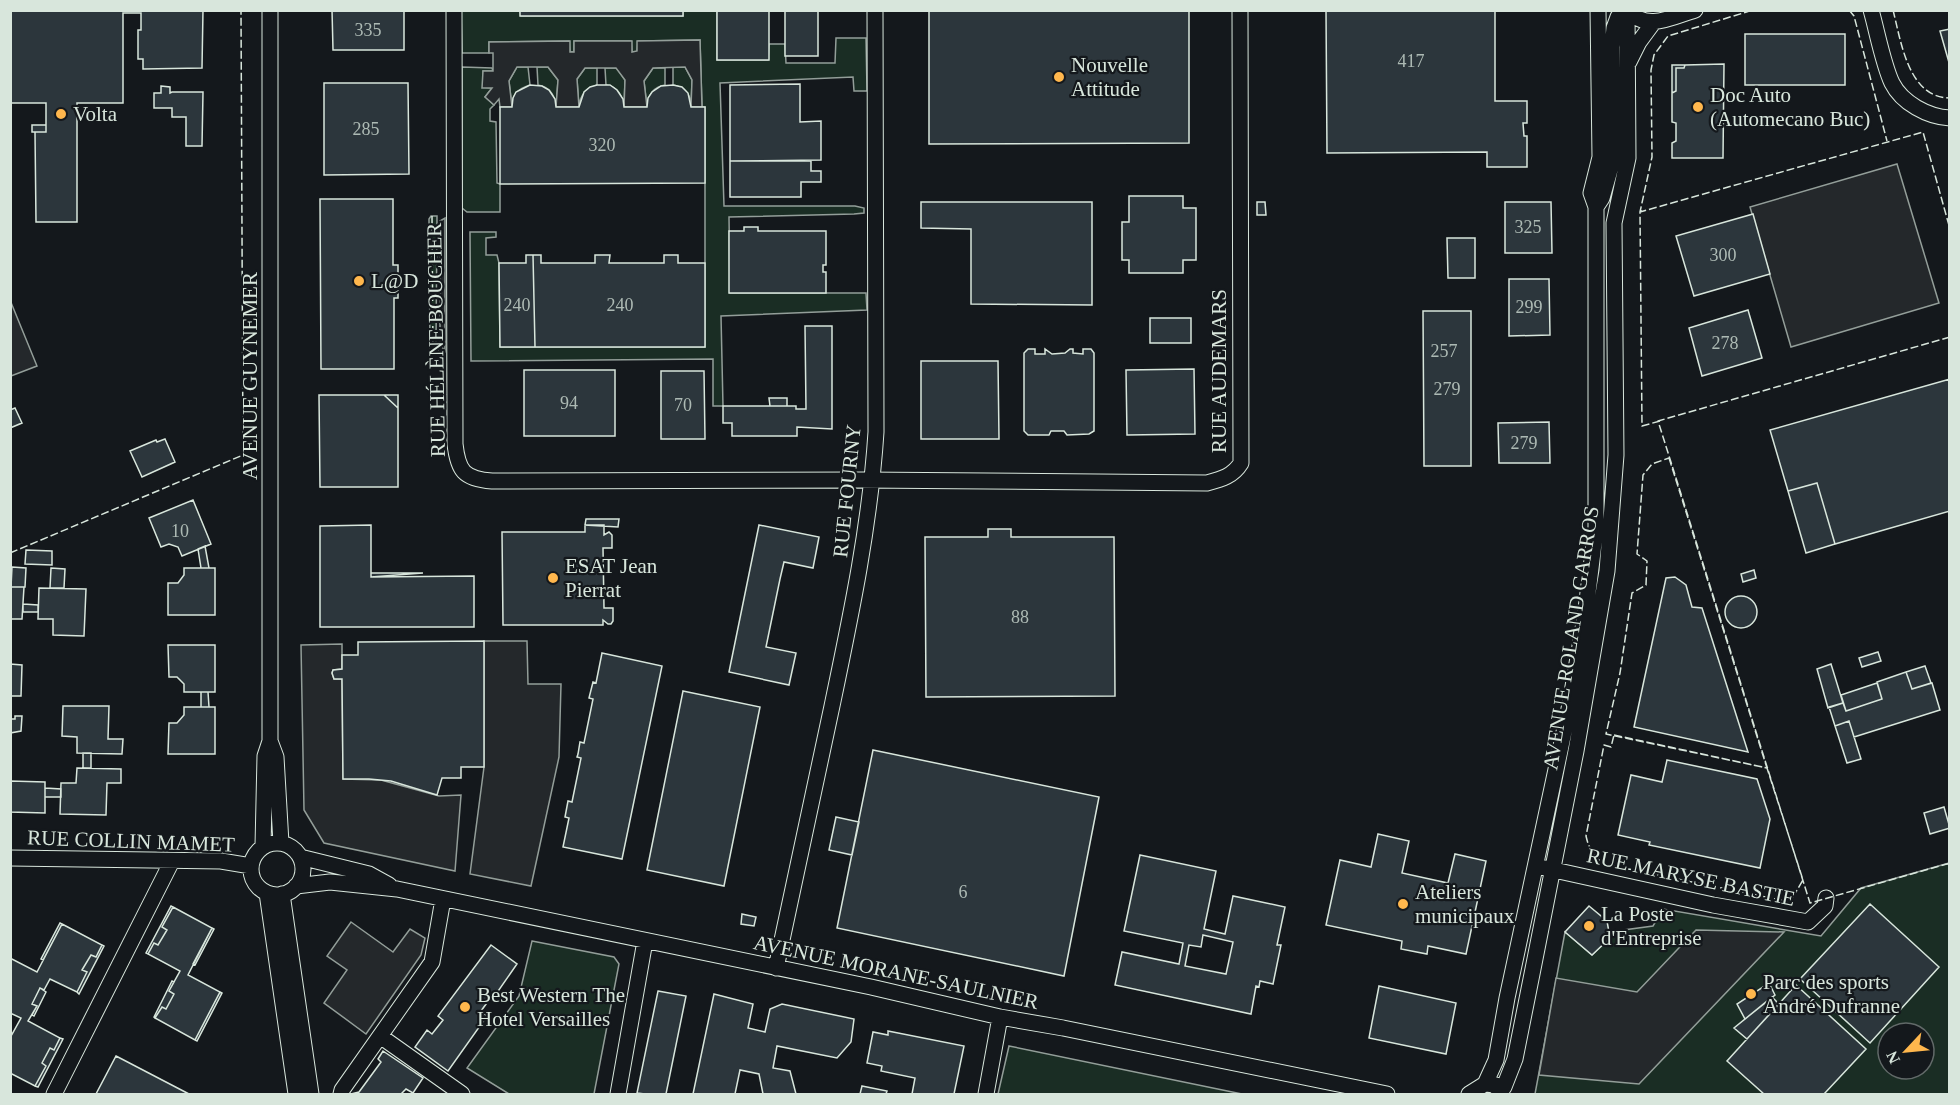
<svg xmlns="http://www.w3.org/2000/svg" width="1960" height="1105" viewBox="0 0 1960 1105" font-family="'Times New Roman',serif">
  <rect width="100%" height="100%" fill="#14181c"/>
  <!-- green -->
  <path fill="#1a2d24" stroke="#939e99" stroke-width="1.5" fill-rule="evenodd" d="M461,11H520L521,16H683V11H717V60H768L769,44H785L786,63H835L836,38H866L867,91H854L853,77L720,83L724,206H855L864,208V213L854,214L729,217L730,293H866L867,310L721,316L723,406H713V359L471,361L470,232H496V237L486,238V255H497L499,263L500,347H705V107H702L700,40L638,41L637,52H632L631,41H574V52H570L569,41L489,42V53H462Z
    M462,67L492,68L493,71H483V87L492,88L485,97L494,105L490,109V121L496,122L497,183L500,184V212H467L462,208Z
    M517,67H528L530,85C518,89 512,94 512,107L509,81Z
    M537,67H548L558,80L556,107C555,95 550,87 538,85Z
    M673,67H685L692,80L691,107C691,94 685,87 673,85Z
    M585,68H597V85C586,89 580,94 579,107L577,79Z
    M605,68H617L625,80L624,107C622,95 618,87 606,85Z
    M653,68H665V85C653,87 648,95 647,107L644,81Z
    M431,216H437L436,345L438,351L434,352L430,348L429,219Z
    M1949,863V1094H1535L1565,932L1592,955L1616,931L1653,926L1663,909L1821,936L1861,888ZM1888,1033H1924V1069H1888Z
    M532,941L614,957L619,964L594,1094H509L467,1068L519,996Z
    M1009,1046L1242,1094H998Z"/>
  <!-- parking -->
  <path fill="#24282b" stroke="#939e99" stroke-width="1.5" d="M700,40L702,107H691L692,80L685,67L653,68L644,81L647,107H624L625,80L616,68H585L577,79L579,107H556L558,80L548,67H517L509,81L512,107H500L499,99L494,105L485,97L492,88H482L483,71H493V53H489V42L570,41V52H574V41H632V52L637,51V41Z
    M1897,164L1939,303L1791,347L1750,207Z
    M445,218V351L440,345V221Z
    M10,300L37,366L11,376H10Z
    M484,641H527L528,684H561L559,757L531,886L470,874L484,767Z
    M342,644V669L333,670L332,673L334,679H342L343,779L381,780L439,796L461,795L455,871L324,843L304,810L301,645Z
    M351,922L393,952L410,929L425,938L421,955L366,1034L324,1003L347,970L327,956Z
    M1696,930L1784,932L1639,1084L1539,1075L1556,978L1637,992Z"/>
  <!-- building -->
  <path fill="#2c363c" stroke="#d8e6dc" stroke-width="1.5" fill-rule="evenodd" d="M10,10H203L202,68L143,69V59H138V30H141V13H123V103H77V222H36L35,132H46V103H10Z
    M332,10H404V50H333Z
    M520,10H683V16H520Z
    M717,10H769V60H717Z
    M785,10H818V56H785Z
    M929,10H1189V143L929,144Z
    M1326,10H1495V101H1527V123H1523L1524,136H1527V167H1487V152L1327,153Z
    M1950,29V66L1940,31Z
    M1745,34H1845V85H1745Z
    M1724,64L1723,158H1672V143L1676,141V123L1672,122V93L1676,91V68H1684L1685,65Z
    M1672,65H1685L1684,68H1676V91L1672,93Z
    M324,83H408L409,174L324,175Z
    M800,84V122L821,121V160L730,161V85Z
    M530,85L542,86L549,90L555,99L556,107H579L584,92L590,87L597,85H610L617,90L623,99L624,107H647L648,98L652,92L661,86L673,85L682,87L688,93L691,107H705V183L500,184V107H512L513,98L516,92Z
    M161,86L170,87V93L172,92H203L202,146H186V117H172V108H154V93H161Z
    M32,125H46V132H32Z
    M730,161H811V171H821V182H801V197H730Z
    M1129,196H1183V208H1196V260H1183V273H1129V260H1122V222H1129Z
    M320,199H393V265H398V298H394V369H321Z
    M921,202H1092V305L971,304V229L921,228Z
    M1257,202H1265L1266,215H1257Z
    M1505,202H1551L1552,253H1505Z
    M1753,214L1770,274L1694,296L1676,236Z
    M744,227H758V231H826V265H823V272H826V293H729V231H744Z
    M1447,238H1475V278H1448Z
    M526,255H533L535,347H500L499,263H526Z
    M533,255H541V263H595V255H610L609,263H664V255H678V263H705V347H535Z
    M1509,279H1549L1550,335L1509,336Z
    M1748,310L1762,358L1702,376L1689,328Z
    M1423,311H1471V466H1424Z
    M1150,318H1191V343H1150Z
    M805,326H832V429L797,427V436H732V423H723V406H796V409H806Z
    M1028,349H1035V354H1045V349L1052,354L1065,353L1070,349H1073V353L1083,354V349H1091L1094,353V431L1089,434L1067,435L1064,431H1051L1049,435H1028L1024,431V353Z
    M921,361H998L999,439H921Z
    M1194,369L1195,434L1127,435L1126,370Z
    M524,370H615V436H524Z
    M661,371H704L705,439H661Z
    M1950,379V511L1835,544L1817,483L1788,491L1770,430Z
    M319,395H384L398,408V487H320Z
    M384,395H398V408Z
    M769,398H787V406H770Z
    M15,408L22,423L10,428V410Z
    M1549,422L1550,463H1499L1498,423Z
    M165,439L175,462L142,477L130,451L156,440L157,442Z
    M1817,483L1835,544L1806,553L1788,491Z
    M193,500L211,544L182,556L178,547L169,544L161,547L149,518Z
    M586,519H619L618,527L585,525Z
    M371,525V577L474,576V627H320V526Z
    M585,525H604V535L609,532L612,535V548H603L604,608H613V621L611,624H608L603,620V625H503L502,532H585Z
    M759,525L819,537L813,568L784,562L780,579L766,647L796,653L789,685L729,672Z
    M988,529H1011V537H1114L1115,696L926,697L925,537H988Z
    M205,546L209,568H201L198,549Z
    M26,550L52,551V565L25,564Z
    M12,567L26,568L25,587H11Z
    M51,568L65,569L64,588H50Z
    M184,568H215V615H168V583H178L184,575Z
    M1754,570L1756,578L1743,582L1741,574Z
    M371,573H423L371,577Z
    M1675,577L1686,585L1692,607L1702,608L1748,752L1634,727L1666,578Z
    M10,587H24L22,619H10Z
    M39,588L86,589L84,636L53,635V619H38Z
    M1725 612a16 16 0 1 1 32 0a16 16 0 1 1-32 0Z
    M23,604L38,605V612H23Z
    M484,641V767H461V778H442L437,795L391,781L369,779H343L342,679H334L332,673L333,670L342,669V655H358V642Z
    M168,645H215V692H184V684L177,677H169Z
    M1878,652L1881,661L1862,667L1859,658Z
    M602,653L662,666L622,859L563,847L569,818L565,817L568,801L572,802L581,758L577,757L578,754L580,742L584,743L593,699L589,698L593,682L596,683Z
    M10,664L22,665L21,696H10Z
    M1831,664L1843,703L1828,708L1817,669Z
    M1925,666L1931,683L1912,689L1906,672Z
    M1906,672L1912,689L1932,683L1940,710L1854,737L1849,721L1835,726L1829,707L1843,703L1846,711L1882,699L1877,682Z
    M1877,683L1882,699L1846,711L1841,695Z
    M683,691L760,707L724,886L647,870Z
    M201,692H208L209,707H201Z
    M63,706H109L108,739H123L122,754L77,753V737L62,736Z
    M184,707H215V754H168L169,723H177L184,715Z
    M15,716H22L21,731L10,733V719H15Z
    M1849,721L1861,759L1847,763L1835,726Z
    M873,750L1099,797L1064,976L837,928Z
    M83,753H91V768H83Z
    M1667,760L1757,779L1770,819L1760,868L1649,845L1650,842L1618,835L1631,775L1662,782Z
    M77,768L121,769V783H107L106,815L60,814L61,783H76Z
    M10,781L45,782V813L10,812Z
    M45,788L61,789V797H45Z
    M1944,807L1950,828L1930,834L1924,813Z
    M836,817L859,822L852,855L829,850Z
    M1378,834L1409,841L1402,873L1448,883L1455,854L1486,861L1466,954L1428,946L1427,954L1401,949L1402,941L1326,925L1340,860L1371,867Z
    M1140,855L1216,871L1204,929L1225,934L1233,896L1285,907L1277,945H1281L1273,984L1260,981L1259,987L1256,986L1251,1014L1115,985L1122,952L1179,964L1183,943L1124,931ZM1203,935L1233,942L1226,974L1185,966L1189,945L1201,947Z
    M1870,904L1939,967L1870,1043L1800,979Z
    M171,906L173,907L162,927L167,930L158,945L154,943L148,954L146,953Z
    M1589,906L1607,921L1610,938L1592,955L1565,932Z
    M173,907L212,928L188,975L220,992L195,1040L155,1018L162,1007L166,1009L174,994L169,991L180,971L148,954L154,943L158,945L167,930L162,927Z
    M742,914L756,917L754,926L741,924Z
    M60,923L62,924L43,960L41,959Z
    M62,924L102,945L96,957L91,955L82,970L87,972L77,992L50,979L44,990L40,988L32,1004L37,1006L28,1021L60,1038L54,1050L50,1048L42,1063L46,1066L35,1086L10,1073V1038L21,1018L10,1013V958L37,972Z
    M212,928L214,929L195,965L193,964Z
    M102,945L104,946L79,994L77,992L87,972L82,970L91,955L96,957Z
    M491,945L517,964L494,997L492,996L481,1011L487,1016L448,1071L415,1047L427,1030L432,1034L443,1020L438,1016Z
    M172,981L174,982L169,991L174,994L166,1009L162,1007L155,1018L154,1017Z
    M1769,983L1775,995L1745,1019L1737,1004Z
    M1796,985L1866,1049L1824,1094H1764L1727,1061Z
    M1379,986L1456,1003L1446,1054L1369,1038Z
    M40,988L46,992L34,1016L32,1015L37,1006L32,1004Z
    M658,991L686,996L666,1094H645L637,1093Z
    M220,992L222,993L197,1041L195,1040Z
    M714,994L753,1004L748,1028L765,1032L770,1009L782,1004L854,1019L851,1042L837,1058L777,1046L773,1068L790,1071L796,1094H800H763L759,1074L740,1070L735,1094H693Z
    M1772,997L1779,1004L1747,1039L1734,1028Z
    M888,1031L964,1046L954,1094H912L915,1078L881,1071L882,1066L867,1063L873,1032L888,1035Z
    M60,1038L63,1039L38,1087L35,1086L46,1066L42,1063L50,1048L54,1050Z
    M383,1051L423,1078L413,1093L406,1089L401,1094H351L359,1092L381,1062L378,1059Z
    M116,1056L189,1094H96Z
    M862,1086L887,1091L886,1094H860Z"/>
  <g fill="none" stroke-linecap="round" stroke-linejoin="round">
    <defs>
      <path id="street" d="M454,10L455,444C458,471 464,479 492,481L863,480L1207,483C1222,479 1233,476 1241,463L1240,10
        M1628,10C1646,32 1672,17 1695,10
        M1871,10C1877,31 1883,64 1892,83C1902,103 1928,117 1950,118
        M1629,62L1639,42L1653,23
        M1596,207L1602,198L1614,156L1612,47L1614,28L1618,17L1626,10
        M270,741L276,757L281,843
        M251 869a26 26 0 1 1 52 0a26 26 0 1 1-52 0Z
        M263,846L265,756L270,741V10
        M300,857L369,874L389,885
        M10,858L221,861L251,866
        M1545,868L1713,905L1808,922L1825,906L1826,898
        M296,886L330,882L397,889L871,987L1000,1017L1063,1028L1387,1094
        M267,893L296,1094
        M282,894L311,1094
        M776,968C795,881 813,793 832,706C851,615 870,525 876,432L875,10
        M380,1036L462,1094
        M1485,1084L1496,1060L1507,998L1570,704L1585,617L1596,527V207L1591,193L1600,157L1598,10
        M54,1094L172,861
        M341,1094L342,1090L432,962L443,899
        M618,1094L645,941
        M986,1094L1000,1017
        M1469,1094L1485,1084L1496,1085
        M1498,1094L1504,1087L1515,1059L1532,974L1576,751L1607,571L1616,455L1614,223L1628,158L1627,10"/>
    </defs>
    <!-- street casing -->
    <use href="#street" stroke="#d8e6dc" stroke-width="17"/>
    <!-- street -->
    <use href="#street" stroke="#14181c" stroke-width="15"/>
    <!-- fence -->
    <path stroke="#d8e6dc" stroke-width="1.5" stroke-dasharray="8 3" stroke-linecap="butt" d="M1849,10L1854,16L1887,141
      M1893,10C1901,41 1908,98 1950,98
      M1642,211L1640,212L1652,157L1651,70L1654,55L1668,36L1753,10
      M432,216L433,352
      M1950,337L1658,421L1810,903L1950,863
      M1660,421L1642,426L1640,212L1923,132L1950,229
      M1669,458L1767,768L1606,734L1620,673L1632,593L1646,585L1647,561L1637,554L1643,475L1652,464Z
      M10,553L243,455L241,10
      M1614,735L1767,768L1803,880L1790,902L1604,864C1593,856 1589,849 1586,836L1604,745L1611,747Z"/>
  </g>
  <!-- markers -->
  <g fill="#ffb74d" stroke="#14181c" stroke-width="2">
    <circle cx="1059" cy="77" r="6"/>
    <circle cx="1698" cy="107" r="6"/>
    <circle cx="61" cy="114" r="6"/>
    <circle cx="359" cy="281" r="6"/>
    <circle cx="553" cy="578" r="6"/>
    <circle cx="1403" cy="904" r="6"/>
    <circle cx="1589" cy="926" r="6"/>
    <circle cx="1751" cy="994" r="6"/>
    <circle cx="465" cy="1007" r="6"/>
  </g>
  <g text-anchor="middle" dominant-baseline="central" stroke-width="4.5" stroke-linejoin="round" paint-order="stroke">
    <!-- number labels -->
    <g font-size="18" fill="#adbab4">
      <text x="368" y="30">335</text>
      <text x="1411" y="61">417</text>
      <text x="366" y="129">285</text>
      <text x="602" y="145">320</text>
      <text x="1528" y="227">325</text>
      <text x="1723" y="255">300</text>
      <text x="517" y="305">240</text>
      <text x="620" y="305">240</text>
      <text x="1529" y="307">299</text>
      <text x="1725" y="343">278</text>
      <text x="1444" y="351">257</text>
      <text x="1447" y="389">279</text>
      <text x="569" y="403">94</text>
      <text x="683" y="405">70</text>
      <text x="1524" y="443">279</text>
      <text x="180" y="531">10</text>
      <text x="1020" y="617">88</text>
      <text x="963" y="892">6</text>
    </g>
    <!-- poi labels -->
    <g font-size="21" fill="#d8e6dc" stroke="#14181c" text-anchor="start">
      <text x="1071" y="65">Nouvelle<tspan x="1071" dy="24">Attitude</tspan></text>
      <text x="1710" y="95">Doc Auto<tspan x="1710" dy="24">(Automecano Buc)</tspan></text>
      <text x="73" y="114">Volta</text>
      <text x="371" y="281">L@D</text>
      <text x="565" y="566">ESAT Jean<tspan x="565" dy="24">Pierrat</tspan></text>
      <text x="1415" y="892">Ateliers<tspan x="1415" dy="24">municipaux</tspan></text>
      <text x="1601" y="914">La Poste<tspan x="1601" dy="24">d'Entreprise</tspan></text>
      <text x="1763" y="982">Parc des sports<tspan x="1763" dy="24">André Dufranne</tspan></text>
      <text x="477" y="995">Best Western The<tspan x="477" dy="24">Hotel Versailles</tspan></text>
    </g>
    <!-- street labels -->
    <g font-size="21" fill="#d8e6dc" stroke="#14181c">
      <text transform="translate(436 340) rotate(-91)">RUE HÉLÈNE BOUCHER</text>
      <text transform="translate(1219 371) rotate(-90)">RUE AUDEMARS</text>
      <text transform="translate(250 376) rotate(-90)">AVENUE GUYNEMER</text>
      <text transform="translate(847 491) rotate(-84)">RUE FOURNY</text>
      <text transform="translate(1571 638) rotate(-81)">AVENUE ROLAND GARROS</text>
      <text transform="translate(131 841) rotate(2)">RUE COLLIN MAMET</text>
      <text transform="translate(1691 877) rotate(12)">RUE MARYSE BASTIE</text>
      <text transform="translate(896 972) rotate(12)">AVENUE MORANE-SAULNIER</text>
    </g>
  </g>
  <!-- border -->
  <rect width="1960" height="1105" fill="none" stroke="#d8e6dc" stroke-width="24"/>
  <!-- north arrow -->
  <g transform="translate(1906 1051) rotate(244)"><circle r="28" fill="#14181c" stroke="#626a69" stroke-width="1.5"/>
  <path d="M0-4.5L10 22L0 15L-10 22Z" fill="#ffb74d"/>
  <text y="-9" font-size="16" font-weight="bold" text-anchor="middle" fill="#d8e6dc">N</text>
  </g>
</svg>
